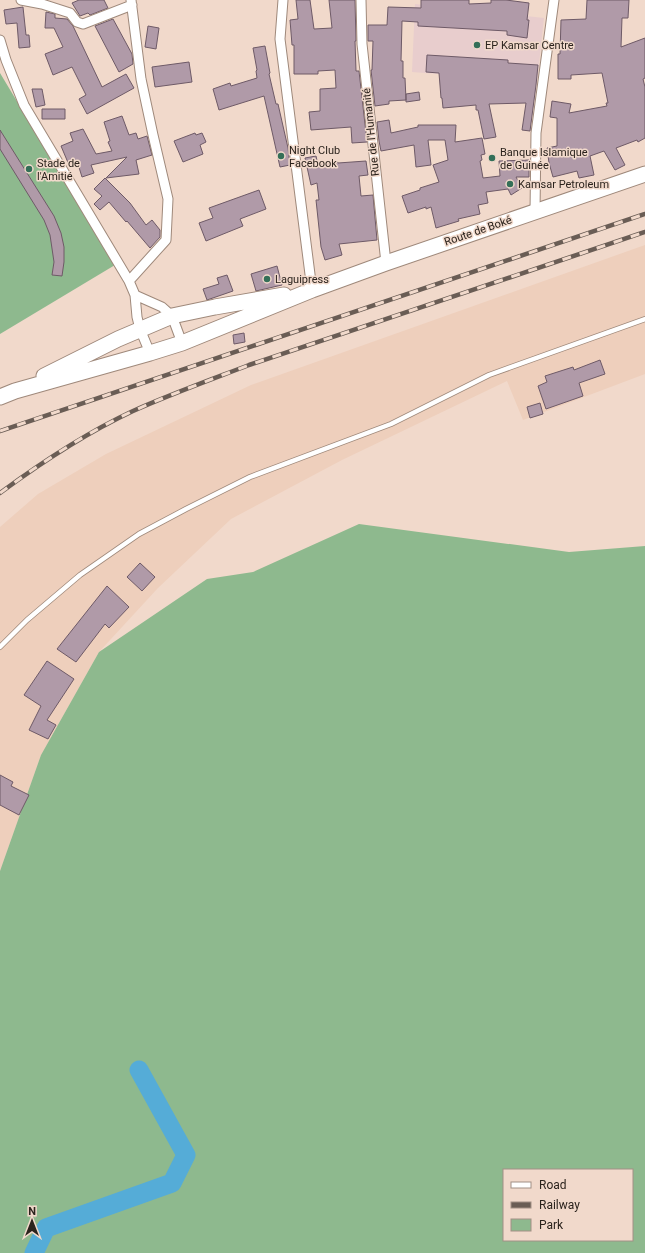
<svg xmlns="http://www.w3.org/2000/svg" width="645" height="1253" viewBox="0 0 645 1253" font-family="Roboto,sans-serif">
  <rect width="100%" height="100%" fill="#f1d9cb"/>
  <!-- built -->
  <path fill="#eecfbc" d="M645,245V374L523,420L507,381L342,460L231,519L158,588L99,652L41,755L0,871V527L38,494L106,454L251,385Z"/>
  <!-- education -->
  <path fill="#e8cdcd" d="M415,4L544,18L537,82L412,72Z"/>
  <!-- green -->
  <path fill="#8eb98e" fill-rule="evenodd" d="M0,73L115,265L0,334Z
    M359,524L569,552L645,546V1253H0V871L41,755L99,652L207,579L253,572ZM504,1170H632V1240H504Z"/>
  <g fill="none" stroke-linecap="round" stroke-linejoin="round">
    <!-- river -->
    <path stroke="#55acd7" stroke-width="19" d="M34,1253L46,1228L172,1183L186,1155L139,1070"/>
  </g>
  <!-- building -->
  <path fill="#b09aa8" stroke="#6e5a67" d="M79,0H104L108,8L90,15L88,13L80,16L72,3Z
    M296,0H310L314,29L332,28L329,0H355L356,41H355L356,71H359L367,142L352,143L351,127L311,130L309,112L320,111V89L336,88L335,70L318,71V74H294V45H292L290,20L298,19Z
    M421,0H469V4L491,3V0H506L529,3L527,20H529L527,38L507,35V31L418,26V22L402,21L401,61H403V78H405L406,100L389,101V104L375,106L371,70H372L373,41H368V25H387L388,7L421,8Z
    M587,0H629L628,18H622L621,47L645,38V78L643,79L645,87V138L638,142L637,140L616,148L625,165L615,170L604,151L590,156L594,175L579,178L577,171L553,177L549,163L547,148L557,146V118L550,117L552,101L571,104L569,113L607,106L606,103H608L602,73L571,75V79H558V54H560L561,20L586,19Z
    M23,7L26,35H29L30,47L19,48L17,23L6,24L4,10Z
    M46,12L55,14V18L67,19L73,26L102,87L126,74L134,88L87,114L79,99L86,95L72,67L53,75L45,54L63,47L54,28H45Z
    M113,19L132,54L133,64L119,72L95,26Z
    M148,26L159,28L156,49L145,47Z
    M265,46L270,73L269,74L276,104H278L288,148L290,165L280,167L264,96L219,110L213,89L230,83L231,86L257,78L256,71L257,70L253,48Z
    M427,55L508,60V63L538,65L536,85L530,131L522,130L526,103L489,104L496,137L484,139L478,110H476V105L443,108L442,98H441L439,73L426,72Z
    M189,62L192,82L155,87L152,67Z
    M32,89H42L45,105L36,107Z
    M419,92L420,100L406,102V94Z
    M42,109H65V119H42Z
    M122,116L129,135L136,133L138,139L147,136L152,155L136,160L139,174L106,178L127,157L91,165L94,173L82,177L77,161L69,165L61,146L73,141L70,133L83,129L96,154L112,151L108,142L110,141L104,122Z
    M389,120L391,133L418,127V125H456L455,142L482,138L485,154L481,155L482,160L480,161L483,178L500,176L499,161L529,160V177H516L522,188L511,195L508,189L486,192L488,203L478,205L480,214L458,219L459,221L436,228L431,207L426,209V207L408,213L402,196L420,190V188L439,182L433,165L448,160L445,140H428L431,165L416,167L414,145L381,151L379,141L377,122Z
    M0,130L54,216L61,233L64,247V262L62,276L52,275L54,262L50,235L44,220L0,149Z
    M195,133L196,135L202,133L206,142L200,145L203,154L183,162L174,141Z
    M316,156L318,165L337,161L338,163L366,161L368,175L359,176L361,196L373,195L377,240L339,244L342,255L325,260L321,247L316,200H319L317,183L311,185L305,158Z
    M105,178L130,203L146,225L152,220L160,230V237L150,248L127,221L126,222L109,202L100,210L94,204L102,196L94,189Z
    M259,190L266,209L240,219L243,226L206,241L199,223L213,218L209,208Z
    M277,266L282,285L256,291L251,274Z
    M227,275L233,291L207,300L203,289L219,284L217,278Z
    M244,333L245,342L234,344L233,335Z
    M600,360L605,374L579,383L583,396L546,409L538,386L547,382L545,376L573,367L574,370Z
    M540,403L543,414L530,418L527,407Z
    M140,563L155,577L142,591L127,577Z
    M107,586L129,607L109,628L105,624L76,662L57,649Z
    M47,661L74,679L47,720L56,725L48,739L29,730L41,706L24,695Z
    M0,775L13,782L11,786L29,795L19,815L0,805Z"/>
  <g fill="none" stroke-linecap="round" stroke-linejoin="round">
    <defs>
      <path id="lane" d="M0,647L27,620L80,575L139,534L186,509L250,477L391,424L489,375L645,319"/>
      <path id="street" d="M21,0L42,4L70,13L77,22L83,24L132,5
        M283,0L280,39L312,290
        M361,0L362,44L386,263
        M0,40L6,60L24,105L129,281L135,295L137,317L140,329L150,353
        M535,212L536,133L554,0
        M129,281L166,240L168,199L153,135L141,79L131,0
        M135,295L162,307L172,316L182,343"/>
      <path id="primary" d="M44,376L118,339L172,316L215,307L284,295
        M0,397L15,391L150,353L182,343L312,290L386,263L645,174"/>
    </defs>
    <!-- lane casing -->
    <use href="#lane" stroke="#9f897b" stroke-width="6"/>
    <!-- street casing -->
    <use href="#street" stroke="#9f897b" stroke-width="11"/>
    <!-- primary casing -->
    <use href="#primary" stroke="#9f897b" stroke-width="17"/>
    <!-- lane -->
    <use href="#lane" stroke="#fff" stroke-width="4.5"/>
    <!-- street -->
    <use href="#street" stroke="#fff" stroke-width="9"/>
    <!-- primary -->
    <use href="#primary" stroke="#fff" stroke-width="15"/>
    <defs>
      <path id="rail" d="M0,431L645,214
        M0,493C42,462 86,433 133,411C171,394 210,380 249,365L645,232"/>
    </defs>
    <!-- rail casing -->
    <use href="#rail" stroke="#6a5d55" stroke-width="4.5"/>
    <!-- rail -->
    <use href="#rail" stroke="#f1d9cb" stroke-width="3" stroke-dasharray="9" stroke-linecap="butt"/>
  </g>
  <!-- markers -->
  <g fill="#346f58" stroke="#f1d9cb" stroke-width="1.5">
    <circle cx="477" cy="45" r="4"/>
    <circle cx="281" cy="156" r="4"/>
    <circle cx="492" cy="158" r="4"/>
    <circle cx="29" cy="169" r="4"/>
    <circle cx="510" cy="184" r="4"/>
    <circle cx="267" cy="279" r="4"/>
  </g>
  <g text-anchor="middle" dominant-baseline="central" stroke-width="3" stroke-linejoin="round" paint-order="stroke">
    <!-- poi labels -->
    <g font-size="11" fill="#2b231d" stroke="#f1d9cb" text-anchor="start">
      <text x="485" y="45">EP Kamsar Centre</text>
      <text x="289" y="150">Night Club<tspan x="289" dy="13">Facebook</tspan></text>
      <text x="500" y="152">Banque Islamique<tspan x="500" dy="13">de Guinée</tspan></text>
      <text x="37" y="163">Stade de<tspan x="37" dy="13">l'Amitié</tspan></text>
      <text x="518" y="184">Kamsar Petroleum</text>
      <text x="275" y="279">Laguipress</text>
    </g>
    <!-- street labels -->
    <g font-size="11" fill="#2b231d" stroke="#f1d9cb">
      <text transform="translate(371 132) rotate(-96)">Rue de l'Humanité</text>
      <text transform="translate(478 231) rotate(-19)">Route de Boké</text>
    </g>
  </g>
  <!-- legend -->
  <rect x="503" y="1169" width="130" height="72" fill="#f1d9cb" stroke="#a29085"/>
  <rect x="511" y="1182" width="20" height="6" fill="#ffffff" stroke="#a29085"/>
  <text x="539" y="1189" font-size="12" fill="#2b231d">Road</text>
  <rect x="511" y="1202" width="20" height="6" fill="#6a5d55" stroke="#a29085"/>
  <text x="539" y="1209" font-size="12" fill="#2b231d">Railway</text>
  <rect x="511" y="1219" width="20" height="12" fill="#8eb98e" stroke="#a29085"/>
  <text x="539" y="1229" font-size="12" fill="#2b231d">Park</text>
  <!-- north arrow -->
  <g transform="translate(32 1221)" stroke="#f1d9cb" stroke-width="3" paint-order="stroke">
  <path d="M0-3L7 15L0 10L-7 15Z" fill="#2b231d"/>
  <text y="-6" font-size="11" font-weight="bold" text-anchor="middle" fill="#2b231d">N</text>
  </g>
</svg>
